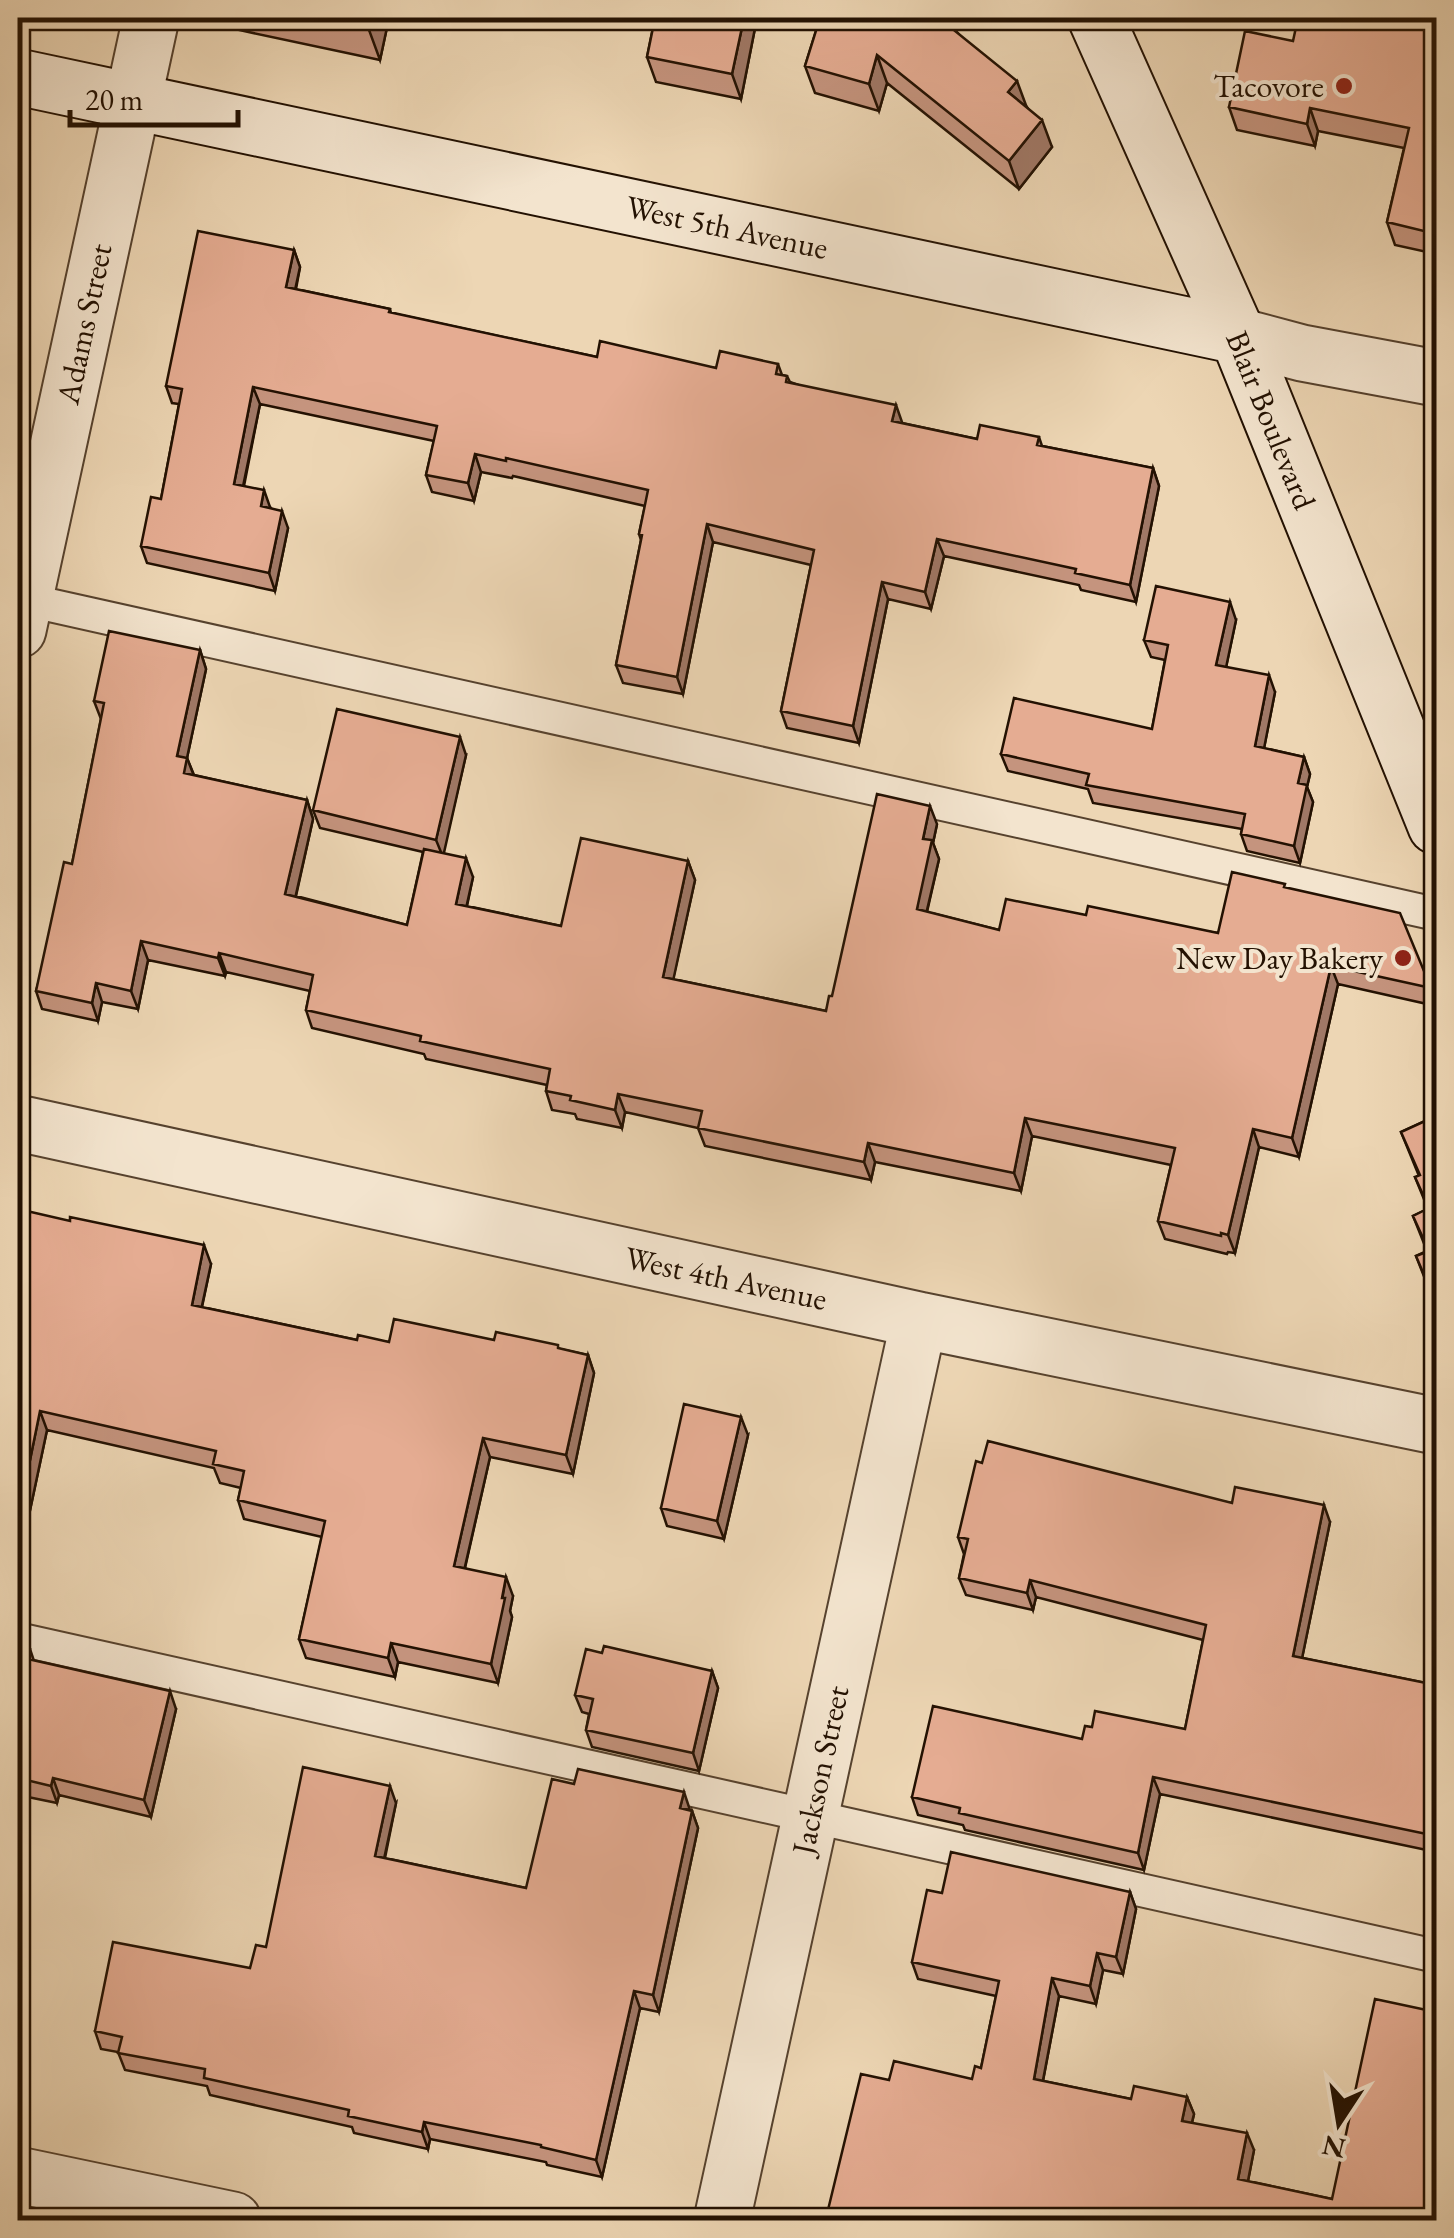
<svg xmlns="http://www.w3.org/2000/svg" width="1454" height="2238" viewBox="0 0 1454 2238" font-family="'EB Garamond',serif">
  <rect width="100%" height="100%" fill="#edd6b4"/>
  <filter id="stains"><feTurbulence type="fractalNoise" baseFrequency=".002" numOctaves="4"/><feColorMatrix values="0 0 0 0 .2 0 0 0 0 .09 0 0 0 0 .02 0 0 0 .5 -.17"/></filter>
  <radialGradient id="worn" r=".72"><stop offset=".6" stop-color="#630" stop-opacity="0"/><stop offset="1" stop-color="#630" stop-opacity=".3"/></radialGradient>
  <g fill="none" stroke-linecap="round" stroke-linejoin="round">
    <defs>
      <path id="lane" d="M18,598L1436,914
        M18,1639L1436,1956"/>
      <path id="street" d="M1238,336L1302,353L1436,378
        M18,630L151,18
        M18,1123L919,1320L1436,1426
        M18,2175L233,2220
        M722,2220L919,1320"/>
      <path id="secondary" d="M1096,18L1238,336L1436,826
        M18,77L1238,336"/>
    </defs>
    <!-- lane casing -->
    <use href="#lane" stroke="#56422e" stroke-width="36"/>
    <!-- street casing -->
    <use href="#street" stroke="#56422e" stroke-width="59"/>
    <!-- secondary casing -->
    <use href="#secondary" stroke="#231102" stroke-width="59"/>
    <!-- lane -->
    <use href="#lane" stroke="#f3e4ce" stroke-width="32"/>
    <!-- street -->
    <use href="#street" stroke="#f3e4ce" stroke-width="55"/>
    <!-- secondary -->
    <use href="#secondary" stroke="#f3e4ce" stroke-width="55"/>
  </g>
  <!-- wall -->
  <path fill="#c5947e" stroke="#231102" stroke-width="2.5" d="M234,18H389L380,60L239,30Z
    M655,18H757L741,99L656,82L647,57Z
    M820,18H983L955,30L1027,107L1052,147L1019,189L887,83L879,111L815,93L805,66Z
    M1436,18V254L1395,245L1387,222L1404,148L1318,131L1315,146L1237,130L1229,107L1293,41Z
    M294,250L300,267L296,289L390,309L391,313L597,357L716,368L778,364L782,375L787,376L790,382L902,423L977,439L1039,437L1042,446L1153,468L1159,486L1136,602L1081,590L1079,585L944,556L931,609L888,599L859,743L787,728L781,711L811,565L713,542L683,694L623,683L616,665L641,540L639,534L645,506L513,476L512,478L481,472L474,501L432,492L426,475L434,441L260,404L244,486L270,507L288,528L275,591L147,563L141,546L161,499L179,404L172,403L166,386Z
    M1236,620L1226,667L1275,692L1264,748L1304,757L1310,774L1307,787L1313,802L1300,863L1247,851L1241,834L1242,829L1093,803L1088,789L1008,771L1001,754L1152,729L1165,660L1151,657L1144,640Z
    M200,650L206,669L187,758L194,775L307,800L313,819L296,896L407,925L423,852L320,828L313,810L466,755L443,853L473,877L467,906L561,926L688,861L695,880L673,979L826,1011L832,996L937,824L933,843L939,859L927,912L999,930L1086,915L1218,933L1286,888L1431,988L1436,1006L1338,984L1299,1157L1259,1147L1235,1253L1228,1252L1227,1254L1165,1239L1158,1221L1171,1165L1032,1136L1021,1191L875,1162L871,1180L705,1146L698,1128L625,1112L622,1128L577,1119L575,1114L552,1110L546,1091L547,1085L426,1059L424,1054L312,1028L306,1010L310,991L226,972L225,976L148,960L138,1009L102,1002L98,1021L42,1009L36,991L72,864L101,719L94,701Z
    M1436,1116V1307L1416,1256L1427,1251L1413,1216L1428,1209L1415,1177L1419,1176L1401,1132Z
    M18,1209L211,1264L202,1307L357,1340L389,1342L494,1340L560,1349L588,1355L594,1373L573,1474L490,1457L465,1568L513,1596L510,1611L512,1617L498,1683L398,1662L395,1677L306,1658L299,1639L322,1537L244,1519L238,1500L241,1488L220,1483L214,1468L47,1430L18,1567Z
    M748,1435L724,1539L667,1526L661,1508Z
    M982,1463L1232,1503L1330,1522L1302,1658L1436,1685V1852L1160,1794L1144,1870L965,1830L963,1825L918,1815L912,1797L1082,1739L1092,1727L1185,1729L1203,1640L1036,1597L1033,1610L966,1595L959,1578L964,1554L958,1537Z
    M18,1646L30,1649L34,1661L176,1709L151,1817L59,1795L57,1803L18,1795Z
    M602,1653L712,1671L718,1688L699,1771L592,1747L586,1730L589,1714L582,1712L575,1695Z
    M396,1803L385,1858L526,1888L692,1811L698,1828L659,2012L640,2008L602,2177L547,2165L546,2162L430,2139L428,2149L354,2133L352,2127L210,2095L207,2086L125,2070L118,2052L101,2049L95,2031L250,1968L266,1947Z
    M1130,1892L1136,1909L1123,1974L1103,1970L1096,2004L1059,1996L1043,2081L1131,2099L1187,2097L1194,2114L1192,2123L1254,2150L1248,2181L1332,2199L1436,2012V2211L1434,2220H829L827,2214L889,2080L972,2079L981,2068L996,1996L918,1979L912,1962L942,1893Z"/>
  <!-- shaded-wall -->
  <path fill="#a07866" stroke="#231102" stroke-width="2.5" d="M371,18H389L380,60L369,30Z
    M744,18H757L741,99L732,74Z
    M877,55L887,83L879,111L869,84Z
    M1017,81L1027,108L1008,92Z
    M1310,108L1318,131L1315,146L1307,124Z
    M1042,120L1052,147L1019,189L1009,161Z
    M294,250L300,267L292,304L286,287Z
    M253,387L260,404L240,501L234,484Z
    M896,405L902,422L899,439L892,421Z
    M475,454L481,472L474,501L468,483Z
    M1153,468L1159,486L1136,602L1130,585Z
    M264,490L270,507L267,524L261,506Z
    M282,511L288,528L275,591L269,573Z
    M707,524L713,542L683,694L677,677Z
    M937,539L944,556L931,609L925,592Z
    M882,582L888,599L859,743L853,726Z
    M1230,602L1236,620L1223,682L1216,665Z
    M200,650L206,669L187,758L194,776L191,791L177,756Z
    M1269,675L1275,692L1261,764L1255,746Z
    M460,737L466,755L443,857L436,840Z
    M1304,757L1310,774L1307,787L1313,802L1300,863L1294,846L1298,783Z
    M307,800L313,819L292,912L285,894Z
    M930,806L937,824L933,843L939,859L923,927L917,909L923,839Z
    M466,858L473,877L463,922L456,904Z
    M688,861L695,880L670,995L663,977Z
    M141,941L148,960L138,1009L131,991Z
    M219,953L226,972L225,976L218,958Z
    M1331,966L1338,984L1299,1157L1292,1138Z
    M96,983L102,1002L98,1021L92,1003Z
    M618,1094L625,1112L622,1128L615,1110Z
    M1025,1118L1032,1136L1021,1191L1014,1173Z
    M1253,1129L1259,1147L1235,1253L1228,1235Z
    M868,1143L875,1162L871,1180L864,1162Z
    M204,1245L211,1264L198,1324L192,1305Z
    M588,1355L594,1373L573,1474L566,1455Z
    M40,1411L47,1430L18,1567V1519Z
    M741,1417L748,1435L724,1539L717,1521Z
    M483,1438L490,1457L461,1584L454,1566Z
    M1324,1505L1330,1522L1299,1673L1293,1656Z
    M506,1577L513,1596L510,1611L512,1617L498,1683L491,1664Z
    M1030,1580L1036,1597L1033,1610L1027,1593Z
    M391,1643L398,1662L395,1677L388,1658Z
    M712,1671L718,1688L699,1771L693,1753Z
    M170,1691L176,1709L151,1817L144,1800Z
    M1153,1777L1160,1794L1144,1870L1138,1853Z
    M53,1778L59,1795L57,1803L51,1786Z
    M390,1786L396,1803L381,1873L375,1856Z
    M684,1792L690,1810L680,1808Z
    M692,1811L698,1828L659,2012L653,1995Z
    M1130,1892L1136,1909L1123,1974L1116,1957Z
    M1097,1953L1103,1970L1096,2004L1090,1986Z
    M1052,1978L1059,1996L1040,2096L1034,2079Z
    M634,1991L640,2008L602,2177L596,2160Z
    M1187,2097L1194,2114L1188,2138L1182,2121Z
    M424,2122L430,2139L428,2149L422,2132Z
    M1247,2133L1254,2150L1245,2196L1238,2179Z
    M1436,2146V2211L1434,2220H1424L1431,2171Z"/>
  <!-- building -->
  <path fill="#e5ac92" stroke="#231102" stroke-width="2.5" d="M311,18H371L369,30Z
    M655,18H744L732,74L647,57Z
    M820,18H939L1017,81L1008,92L1042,120L1009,161L877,55L869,84L805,66Z
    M1298,18H1436V234L1387,222L1409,128L1310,108L1307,124L1229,107L1245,31L1293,41Z
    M198,231L294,250L286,287L390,309L389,312L597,357L600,341L716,368L720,351L778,364L776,374L787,376L786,382L896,405L892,421L977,439L980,425L1039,437L1037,445L1153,468L1130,585L1075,573L1076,569L937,539L925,592L882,582L853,726L781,711L814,550L707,524L677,677L616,665L642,535L639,534L648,490L506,458V461L475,454L468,483L426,475L437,426L253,387L234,484L264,490L261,506L282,511L269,573L141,546L151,497L161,499L182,389L166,386Z
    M1156,586L1230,602L1216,665L1269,675L1255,746L1304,757L1298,783L1307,785L1294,846L1241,834L1245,814L1086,785L1089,774L1001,754L1014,698L1152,729L1168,645L1144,640Z
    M109,631L200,650L177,756L187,758L184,773L307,800L285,894L407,925L424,849L466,858L456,904L561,926L581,838L688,861L663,977L826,1011L829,996H832L877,794L930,806L923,839L932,840L917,909L999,930L1006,899L1086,915L1088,906L1218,933L1232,872L1285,884L1284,887L1400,913L1431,988L1331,966L1292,1138L1253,1129L1228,1235L1221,1233V1236L1158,1221L1175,1148L1025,1118L1014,1173L868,1143L864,1162L698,1128L702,1111L618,1094L615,1110L570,1100L571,1096L546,1091L550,1069L420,1041L421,1036L306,1010L313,975L219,953L218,958L141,941L131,991L96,983L92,1003L36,991L64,862L72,864L104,703L94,701Z
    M337,709L460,737L436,840L313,810Z
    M1436,1116V1303L1416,1256L1429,1251L1413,1216L1429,1208L1415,1177L1420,1175L1401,1132Z
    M18,1209L70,1221V1217L204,1245L192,1305L357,1340L358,1335L389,1342L394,1319L494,1340L496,1332L558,1345V1348L588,1355L566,1455L483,1438L454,1566L506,1577L502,1598H505L491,1664L391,1643L388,1658L299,1639L325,1521L238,1500L244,1471L213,1464L216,1451L40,1411L18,1519Z
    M684,1404L741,1417L717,1521L661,1508Z
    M988,1441L1232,1503L1235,1487L1324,1505L1293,1656L1436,1685V1836L1153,1777L1138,1853L959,1813L960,1808L912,1797L933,1706L1082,1739L1085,1726L1092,1727L1095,1711L1185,1729L1206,1625L1030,1580L1027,1593L959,1578L968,1539L958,1537L976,1461L982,1463Z
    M18,1646L30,1649L28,1659L170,1691L144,1800L53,1778L51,1786L18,1778Z
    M604,1646L712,1671L693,1753L586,1730L593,1699L575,1695L586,1649L602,1653Z
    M303,1767L390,1786L375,1856L526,1888L552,1779L574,1784L578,1769L684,1792L680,1808L692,1811L653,1995L634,1991L596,2160L541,2147V2145L424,2122L422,2132L348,2116L349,2110L204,2078L205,2069L118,2053L122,2037L95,2031L113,1942L250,1968L256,1945L266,1947Z
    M951,1852L1130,1892L1116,1957L1097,1953L1090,1986L1052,1978L1034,2079L1131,2099L1134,2086L1187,2097L1182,2121L1247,2133L1238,2179L1332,2199L1375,1999L1436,2012V2146L1431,2171L1435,2172L1424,2220H856L827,2214L861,2074L889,2080L894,2061L972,2079L975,2066L981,2068L999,1981L912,1962L927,1890L942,1893Z"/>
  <!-- markers -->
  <g fill="#8f2418" stroke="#f3e4ce" stroke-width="4">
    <circle cx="1344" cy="86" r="10"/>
    <circle cx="1403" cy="958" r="10"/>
  </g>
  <g text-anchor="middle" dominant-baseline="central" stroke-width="8" stroke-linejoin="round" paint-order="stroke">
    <!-- poi labels -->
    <g font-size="32" fill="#231102" stroke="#f3e4ce" text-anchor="end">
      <text x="1324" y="86">Tacovore</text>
      <text x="1383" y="958">New Day Bakery</text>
    </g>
    <!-- street labels -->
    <g font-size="32" fill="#231102" stroke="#f3e4ce">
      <text transform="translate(727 227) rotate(12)">West 5th Avenue</text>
      <text transform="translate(84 324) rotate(-78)">Adams Street</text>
      <text transform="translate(1271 420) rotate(68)">Blair Boulevard</text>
      <text transform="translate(726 1278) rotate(12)">West 4th Avenue</text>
      <text transform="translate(820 1770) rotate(-78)">Jackson Street</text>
    </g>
  </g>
  <!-- margin -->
  <rect width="1454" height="2238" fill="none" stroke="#edd6b4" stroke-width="60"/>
  <rect x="20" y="20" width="1414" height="2198" fill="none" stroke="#231102" stroke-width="5"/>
  <rect x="30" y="30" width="1394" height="2178" fill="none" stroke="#231102" stroke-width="2.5"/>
  <!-- north arrow -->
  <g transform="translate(1339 2123) rotate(192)" stroke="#f3e4ce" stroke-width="8" paint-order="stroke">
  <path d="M0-8L18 38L0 25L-18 38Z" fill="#231102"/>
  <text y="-15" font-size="28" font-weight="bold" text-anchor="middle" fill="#231102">N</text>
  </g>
  <!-- scale -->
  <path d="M70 110v15h168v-15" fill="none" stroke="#231102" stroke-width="5"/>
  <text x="85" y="110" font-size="30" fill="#231102" stroke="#f3e4ce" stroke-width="8" paint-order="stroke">20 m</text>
  <rect width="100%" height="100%" filter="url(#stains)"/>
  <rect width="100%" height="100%" fill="url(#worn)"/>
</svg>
